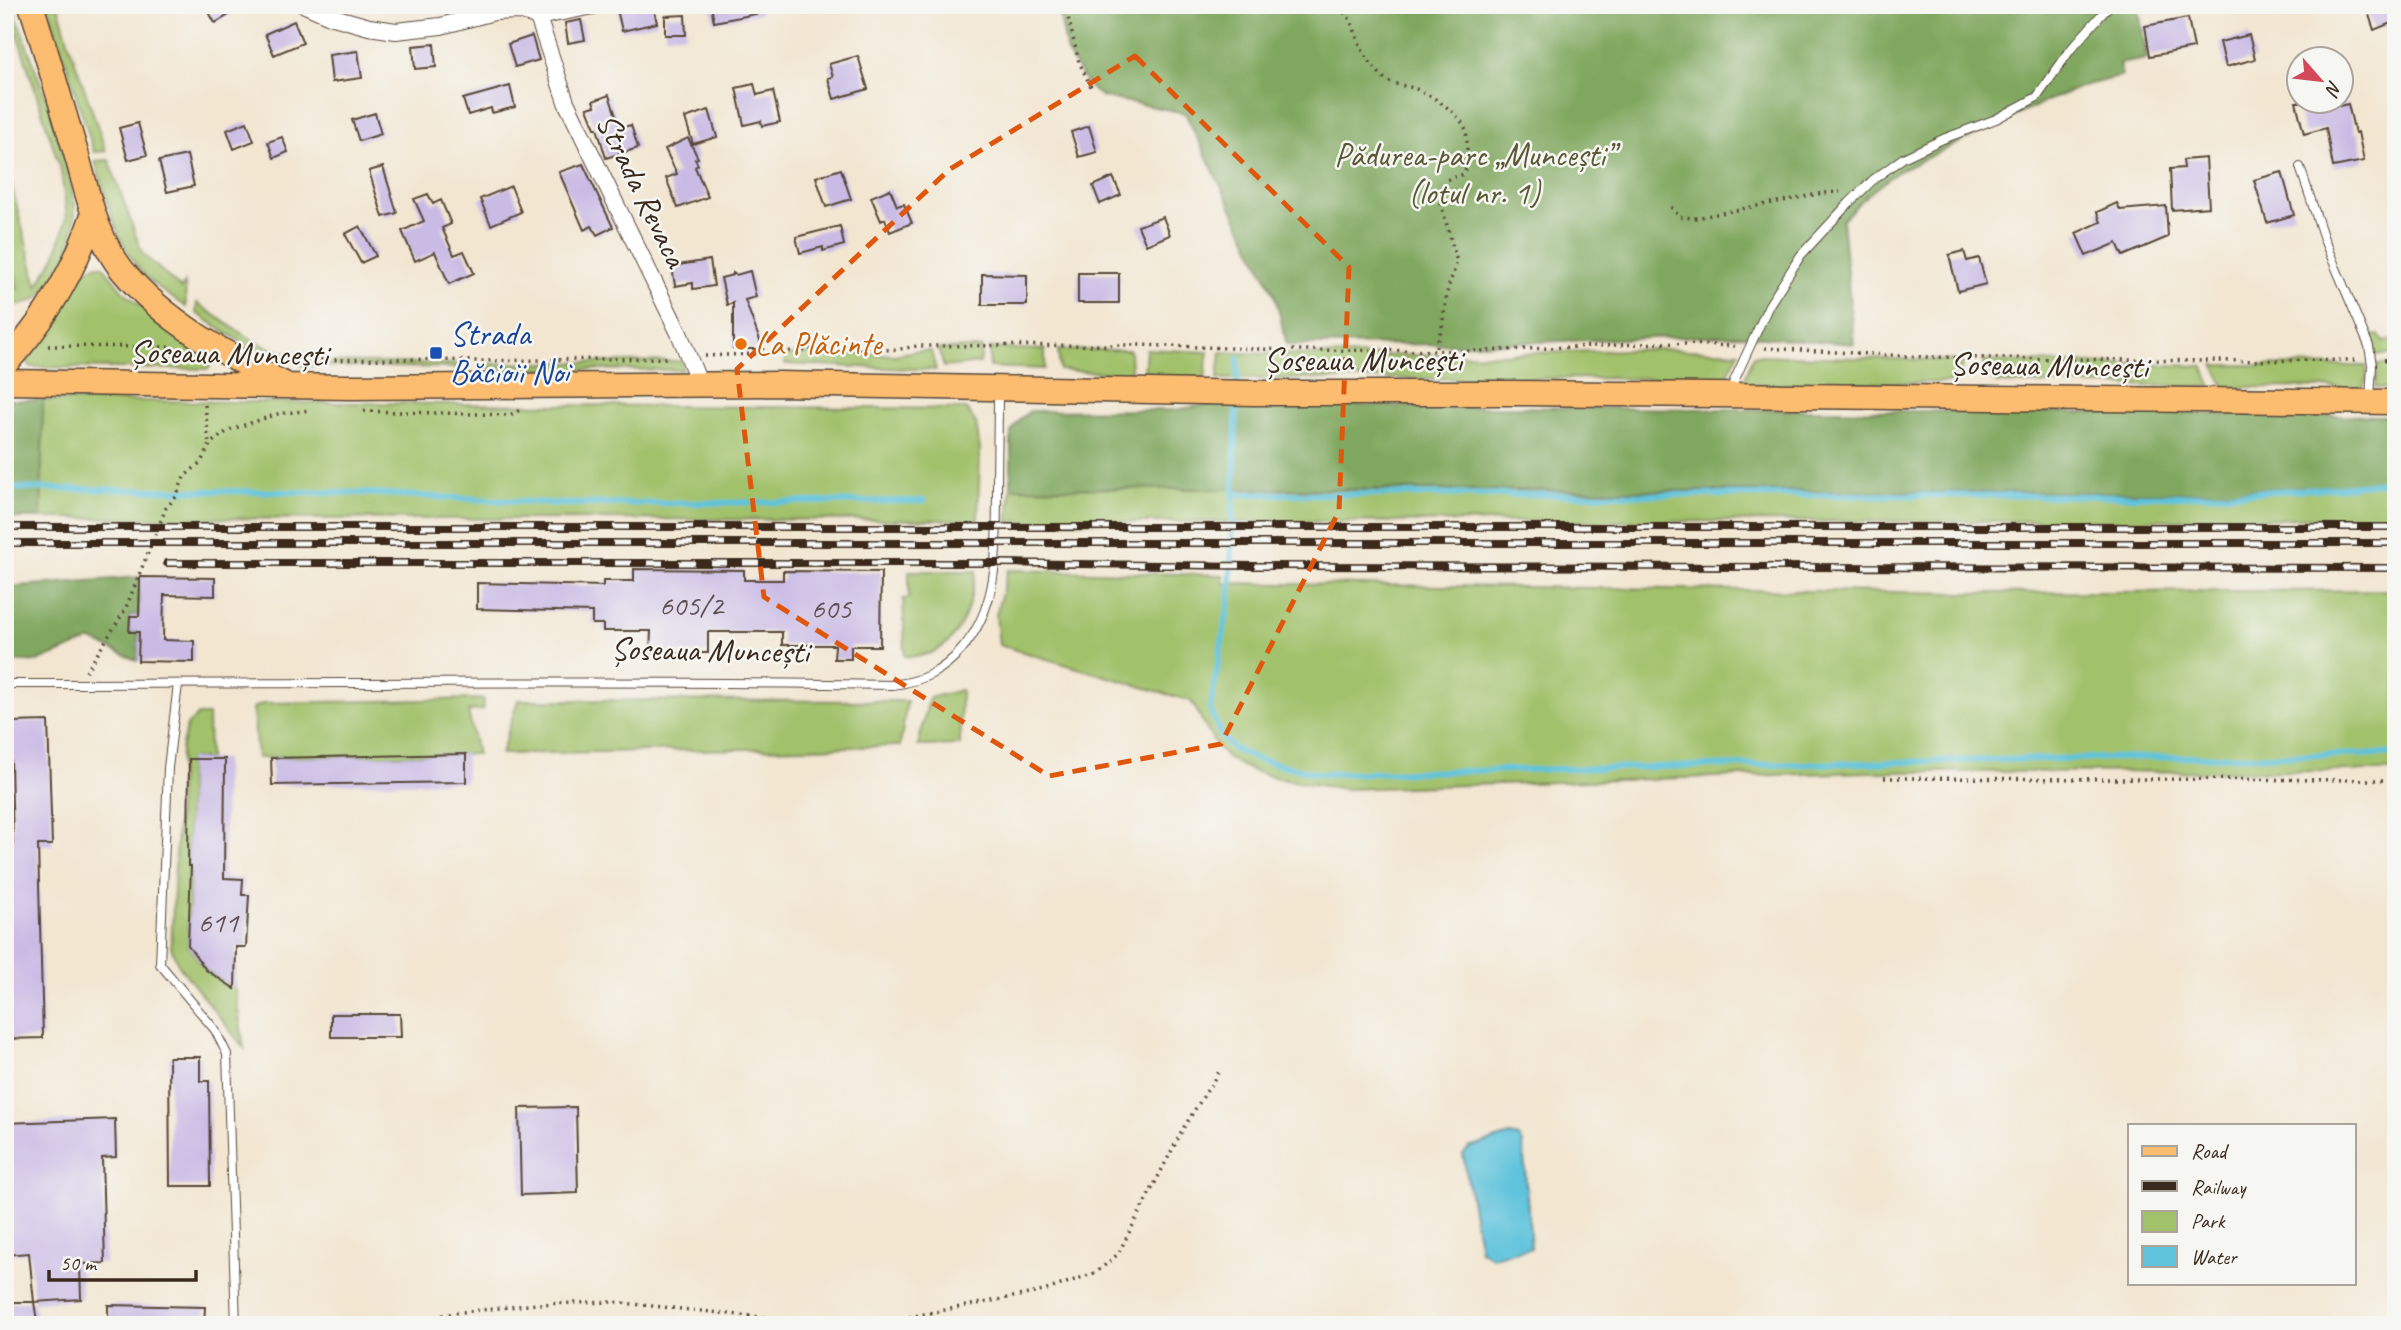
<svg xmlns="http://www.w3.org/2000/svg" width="2401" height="1330" viewBox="0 0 2401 1330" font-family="Caveat,sans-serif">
  <rect width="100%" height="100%" fill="#f6f6f2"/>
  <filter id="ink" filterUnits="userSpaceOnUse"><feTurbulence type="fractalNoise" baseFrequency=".0143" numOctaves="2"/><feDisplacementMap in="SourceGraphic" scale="14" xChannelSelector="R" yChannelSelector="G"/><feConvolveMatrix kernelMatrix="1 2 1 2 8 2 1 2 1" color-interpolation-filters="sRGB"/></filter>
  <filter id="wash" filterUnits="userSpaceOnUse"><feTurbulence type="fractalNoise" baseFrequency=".00686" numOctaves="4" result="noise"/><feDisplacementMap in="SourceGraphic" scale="28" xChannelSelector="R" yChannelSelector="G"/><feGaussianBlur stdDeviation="1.57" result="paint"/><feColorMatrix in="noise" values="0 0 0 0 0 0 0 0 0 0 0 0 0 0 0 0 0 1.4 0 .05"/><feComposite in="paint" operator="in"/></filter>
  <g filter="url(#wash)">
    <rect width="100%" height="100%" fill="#f2e6d1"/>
    <!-- green -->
    <path fill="#a1c16a" stroke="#6e7644" stroke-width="2" d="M8,5H12C30,54 49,102 62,152C67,170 74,190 75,209C76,231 67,256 55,275C41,299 34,305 5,305V292L18,289L5,223V172L8,171L37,286L55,257L67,217L61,171Z
      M48,5H58L69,44L106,151L94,152Z
      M109,160L142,253L181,289L185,283L186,307C176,300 164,293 154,284C119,254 108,204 95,161Z
      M97,265L103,266L123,291L207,360L210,367L208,369L32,367L27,362L83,271Z
      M197,303C229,324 264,356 304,354L294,359C258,358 226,332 196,313Z
      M2379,335L2383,342L2396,339V355H2376L2370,336Z
      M982,348L980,363L944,367L938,349Z
      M990,348L1045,350V369L989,367Z
      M1146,349L1208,352L1205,379L1144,375Z
      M1660,349L1739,352L1726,378L1218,379L1221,352C1367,359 1513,354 1660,349Z
      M1058,350H1130L1131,374L1060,370Z
      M822,351L895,355L915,351H931L936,370L785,364V356Z
      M1754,355L1964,361L1957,382L1742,385Z
      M681,361L683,370L489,369V364Z
      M1983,361L2203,366L2212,387L1997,383L1985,373Z
      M305,362L470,364V368L301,366Z
      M2396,364V388H2375L2377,365Z
      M2214,365L2366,366L2367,375L2363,388L2225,387Z
      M43,400L966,409L976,423L980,450L978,520L41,518Z
      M2396,483V517L2077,521L1008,522L1011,488L2178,493Z
      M1008,570L1223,575V583L1967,593L2396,590V771L1868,772L1346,789C1313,784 1251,778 1226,756C1211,742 1202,718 1191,701L999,645L996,615Z
      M909,571H976C970,612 956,660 905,656L903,599L909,598Z
      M961,690L960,745L918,746L929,698Z
      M483,699V710L468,711L477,754L257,758L253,708L265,703Z
      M518,700L907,701L900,746L501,754Z
      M198,715H208L209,759H189L188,866L190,877L188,945L206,970L235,989L244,1048L179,966L171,947L181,749L187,725Z"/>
    <!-- forest -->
    <path fill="#80a75e" stroke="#5e683e" stroke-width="2" d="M1058,5H2138L2147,59L2119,64L2122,76L2083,86L2049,100L1897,172L1867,195L1842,220L1854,344L1738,335L1476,344L1287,345L1275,296L1185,113L1103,97L1090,88L1067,53Z
      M5,400H43L41,518H5Z
      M1211,404L2396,416V483L2178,493L1011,488V432L1021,418L1030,411L1175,410Z
      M140,577L139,616H130L129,631L139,632L138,661L91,640L39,661L5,662V587Z"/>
    <!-- water -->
    <path fill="#5fc3dc" stroke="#4d767d" stroke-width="2" d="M1510,1135L1519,1137L1523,1144L1531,1248L1492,1257L1480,1250L1463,1154L1469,1148Z"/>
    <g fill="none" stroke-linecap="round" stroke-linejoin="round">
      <!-- stream -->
      <path stroke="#5fc3dc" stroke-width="6" d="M1237,386L1238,359
        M1237,397L1230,597L1210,709L1221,736L1234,749L1256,759L1320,774L2045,759L2396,754
        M5,488L366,493L566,504L924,501
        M1234,494L2182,496L2333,488L2396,481"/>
    </g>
    <g id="blocks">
      <!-- building -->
      <path fill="#cabbe5" d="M205,5H246L215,23Z
        M632,5H653L657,23L622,31L617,9Z
        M711,5H760L761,13L714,22Z
        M2377,5H2393L2396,21L2374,30L2367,9Z
        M685,15L686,35H665V16Z
        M2188,18L2194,48L2150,56L2145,26Z
        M581,20L585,40L568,43L565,23Z
        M294,21L303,43L274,55L265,34Z
        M2249,35L2255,59L2226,67L2220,42Z
        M532,36L539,60L515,67L508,44Z
        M434,44L436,67L415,69L413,46Z
        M358,51L362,78L332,82L329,55Z
        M858,56L868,89L834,99L828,78L833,77L829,64Z
        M754,84L757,95L773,91L780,122L762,126L761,121L744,125L736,88Z
        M510,86L515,107L492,113L491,108L468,115L463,99Z
        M609,95L620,128L631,125L638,148L606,158L597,128H595L587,108L595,106L593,101Z
        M2296,102H2338L2339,106L2348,104L2355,133L2358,132L2364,161L2333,167L2326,128L2304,134Z
        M709,110L717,137L693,144L685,118Z
        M375,113L381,134L359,141L352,120Z
        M247,122L254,141L234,149L227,130Z
        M138,123L147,155L128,160L119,128Z
        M1089,126L1097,152L1079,157L1071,132Z
        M282,137L288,152L274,158L268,142Z
        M688,138L698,158L695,159L698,165L695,167L708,197L678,208L666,178L677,174L665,149Z
        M187,155L194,186L167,192L159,161Z
        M2206,158L2209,207L2172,210L2170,169L2184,168L2183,160Z
        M583,164L613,227L597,235L592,226L584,230L559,172Z
        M383,167L397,213L383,217L369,171Z
        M841,169L851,199L826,207L816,177Z
        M2282,172L2294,215L2267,223L2254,180Z
        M1113,177L1121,195L1100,204L1093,186Z
        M511,186L521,212L491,225L480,199Z
        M890,189L897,206L904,204L912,223L890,232L885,219L881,221L871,197Z
        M428,194L433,204L441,200L451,224L442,228L454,255L464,251L474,273L449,284L435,252L415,261L402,231L424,221L414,199Z
        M2117,203L2120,210L2166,206L2168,237L2123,256L2117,243L2086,256L2076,233L2101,222L2097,212Z
        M1163,217L1170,235L1146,245L1138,226Z
        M360,226L376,256L361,263L345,234Z
        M840,226L844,245L823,251V247L800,253L796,237Z
        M1964,251L1967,261L1979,258L1986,284L1958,291L1949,255Z
        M710,260L714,286L693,289V283L675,286L672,266Z
        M750,271L756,297L745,300L763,349H733V303L727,305L721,278L733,275V273L736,275Z
        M1078,273H1119V303H1078Z
        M982,274L1027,275V305H982Z
        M634,569L744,570V580H783V571L881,572L880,646H851V659H834L835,645H782V632H708V653H650L651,631H603V624H592V612L477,609V583L603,586V581H634Z
        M140,577L215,578V596L164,595L163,640L194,641V662L138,661L139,632H129L130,616H139Z
        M48,721L52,845H38L43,1038L5,1039V847L13,846L10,722Z
        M466,754V782L272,785L271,758Z
        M189,759H225L224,878L243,879L242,895H249L246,947H236L235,989L206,970L188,945L191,866H188Z
        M331,1014H400L401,1037H331Z
        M169,1057H200V1081H209L210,1186H170Z
        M576,1107L578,1193L521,1195L519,1108Z
        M115,1119L116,1157L102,1158L105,1263L80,1264L81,1299L34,1302L29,1253L5,1255V1123Z
        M5,1302H34L37,1321L5,1320Z
        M108,1305L205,1307L204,1325H108Z"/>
    </g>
  </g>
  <g filter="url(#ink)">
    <use href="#blocks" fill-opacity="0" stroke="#564639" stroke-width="2"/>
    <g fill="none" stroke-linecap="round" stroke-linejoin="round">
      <defs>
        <path id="lane" d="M2300,167L2325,242L2369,346L2372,365L2370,399
          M1729,392L1769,305L1801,255L1849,203L1874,179L1903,158L1943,139L1996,119L2037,97L2071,49L2110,5
          M5,684C301,684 597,680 893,685C923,681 942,672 962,649C1000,605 996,549 997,495C997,460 998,426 998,392
          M178,684L168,768L160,964L215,1030L227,1054L236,1325"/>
        <path id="street" d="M305,5L330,16L369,27L396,31L441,26L494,12L519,11L538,17L598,5
          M538,17L566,102L679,333L700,385"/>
        <path id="primary" d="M31,5C47,54 61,104 76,153C88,194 96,238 123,271C166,323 226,354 284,384
          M5,364C46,320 74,272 93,215
          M5,382L350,387L779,384L1254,393H1512L2396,402"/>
      </defs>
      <!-- lane casing -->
      <use href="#lane" stroke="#564639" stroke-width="10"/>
      <!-- street casing -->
      <use href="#street" stroke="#564639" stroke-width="18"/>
      <!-- primary casing -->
      <use href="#primary" stroke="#564639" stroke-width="27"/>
      <!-- path -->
      <path stroke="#564639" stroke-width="3.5" stroke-dasharray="2 5" stroke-linecap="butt" d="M1065,5L1079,62L1092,89
        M1332,5C1352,12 1353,29 1361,47C1365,57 1375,69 1383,77C1390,85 1404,85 1413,88C1429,93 1462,114 1466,131C1468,140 1467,165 1464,174L1446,180L1439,197L1457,262L1448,288L1442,326L1435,350
        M1671,207L1680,217L1696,218L1823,193L1840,192
        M48,346L173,347
        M1765,348L1924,357L2207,361L2359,360
        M705,356L776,353L821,348L895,350L917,346L1138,345L1291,350L1482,351L1662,343L1736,346
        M2384,360H2396
        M293,363L303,360L406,359L477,361L670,358
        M205,405L209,446
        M364,411L510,415L520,410L521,407
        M86,672L125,610L166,508L176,497L184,477L201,462L211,443L229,430L278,414L311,410
        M1884,778L2396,780
        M893,1320L899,1325
        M394,1325L454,1313L537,1304L613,1302L799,1321L893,1320L1044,1291L1097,1272L1118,1254L1184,1127L1220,1070"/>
      <!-- lane -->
      <use href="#lane" stroke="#fff" stroke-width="8"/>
      <!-- street -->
      <use href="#street" stroke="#fff" stroke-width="16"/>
      <!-- primary -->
      <use href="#primary" stroke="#fcbd6f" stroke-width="24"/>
      <defs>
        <path id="rail" d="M5,527H2396
          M5,543H2396
          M167,563H994L1254,566L2396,568"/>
      </defs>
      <!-- rail casing -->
      <use href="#rail" stroke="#3b2a1e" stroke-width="8"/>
      <!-- rail -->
      <use href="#rail" stroke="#f6f6f2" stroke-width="5" stroke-dasharray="16" stroke-linecap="butt"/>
    </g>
  </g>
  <!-- marked area -->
  <path fill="none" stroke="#df570d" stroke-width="5" stroke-dasharray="14 9" stroke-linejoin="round" d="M1135,56L1349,267L1339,511L1221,744L1049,776L764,597L737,369L950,169Z"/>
  <!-- markers -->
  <circle fill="#e8710a" stroke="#f6f6f2" stroke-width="2.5" cx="741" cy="344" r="7"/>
  <rect fill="#1a4fb4" stroke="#f6f6f2" stroke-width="2.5" x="429" y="346" width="14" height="14" rx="3.5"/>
  <g text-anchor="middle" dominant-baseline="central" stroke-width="5" stroke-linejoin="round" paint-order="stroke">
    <!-- number labels -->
    <g font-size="30" fill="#5f4e50">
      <text x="691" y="605">605/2</text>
      <text x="831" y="608">605</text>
      <text x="218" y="922">611</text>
    </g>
    <!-- park labels -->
    <g font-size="33" fill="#5a5735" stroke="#f6f6f2">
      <text x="1474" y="155">Pădurea-parc „Muncești”<tspan x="1474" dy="38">(lotul nr. 1)</tspan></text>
    </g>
    <!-- street labels -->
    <g font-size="33" fill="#3b2a1e" stroke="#f6f6f2">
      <text transform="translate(642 190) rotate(64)">Strada Revaca</text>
      <text transform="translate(229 353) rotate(1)">Șoseaua Muncești</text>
      <text x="1363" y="360">Șoseaua Muncești</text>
      <text transform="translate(2049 365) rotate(1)">Șoseaua Muncești</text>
      <text transform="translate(710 650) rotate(1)">Șoseaua Muncești</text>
    </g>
    <!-- transit labels -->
    <g font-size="33" fill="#164399" stroke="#f6f6f2" text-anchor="start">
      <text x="450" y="334">Strada<tspan x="450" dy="38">Băcioii Noi</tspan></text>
    </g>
    <!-- food labels -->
    <g font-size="33" fill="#c56008" stroke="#f6f6f2" text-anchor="start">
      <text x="755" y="344">La Plăcinte</text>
    </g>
  </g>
  <!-- margin -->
  <rect width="2401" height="1330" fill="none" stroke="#f6f6f2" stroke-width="28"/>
  <!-- legend -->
  <rect x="2128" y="1124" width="228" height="161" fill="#f6f6f2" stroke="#aba49d" stroke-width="2"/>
  <rect x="2142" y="1146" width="35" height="10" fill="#fcbd6f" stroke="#aba49d" stroke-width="2"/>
  <text x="2191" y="1158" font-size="21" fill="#3b2a1e">Road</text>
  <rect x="2142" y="1181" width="35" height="10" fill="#3b2a1e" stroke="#aba49d" stroke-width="2"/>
  <text x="2191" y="1194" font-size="21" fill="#3b2a1e">Railway</text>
  <rect x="2142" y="1211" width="35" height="21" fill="#a1c16a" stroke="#aba49d" stroke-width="2"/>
  <text x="2191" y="1228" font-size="21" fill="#3b2a1e">Park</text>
  <rect x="2142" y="1246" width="35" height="21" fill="#5fc3dc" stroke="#aba49d" stroke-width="2"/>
  <text x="2191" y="1264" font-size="21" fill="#3b2a1e">Water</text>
  <!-- north arrow -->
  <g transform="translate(2320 80) rotate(118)"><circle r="33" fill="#f6f6f2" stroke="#aba49d" stroke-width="2"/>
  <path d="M0-5L12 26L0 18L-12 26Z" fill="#d1495b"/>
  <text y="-10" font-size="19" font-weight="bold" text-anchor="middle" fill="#3b2a1e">N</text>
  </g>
  <!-- scale -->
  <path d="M49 1270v10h147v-10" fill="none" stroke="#3b2a1e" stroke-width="3.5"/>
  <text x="60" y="1270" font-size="21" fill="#3b2a1e" stroke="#f6f6f2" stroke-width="5" paint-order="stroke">50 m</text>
</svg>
